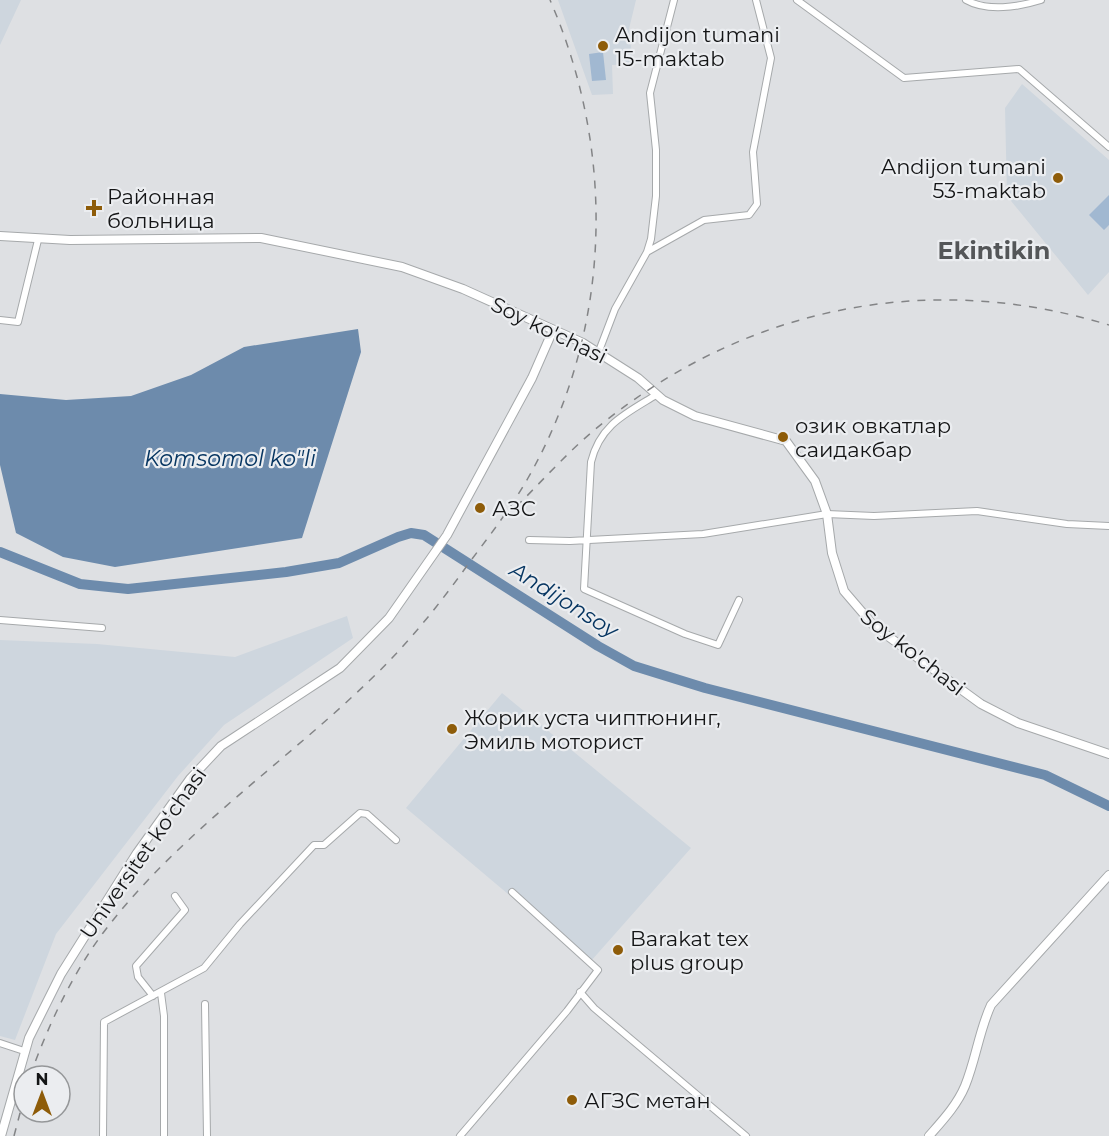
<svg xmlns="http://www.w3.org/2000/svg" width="1109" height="1136" viewBox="0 0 1109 1136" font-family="Montserrat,sans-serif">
  <rect width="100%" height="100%" fill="#dee0e3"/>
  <!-- built -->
  <path fill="#ced6de" d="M0,0H21L0,45Z
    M558,0H636L629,29L633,64L612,65L613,94L592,95Z
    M1022,84L1109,160V272L1088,295L1007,196L1005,108Z
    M347,616L353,638L224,725L178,776L56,934L15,1040L0,1036V640L97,644L235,657Z
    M502,693L691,848L591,961L511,891L508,894L406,808Z"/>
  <!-- green -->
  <path fill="#a1b8d1" d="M603,52L606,80L592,81L589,54Z
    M1109,195V225L1104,230L1089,215Z"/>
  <!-- water -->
  <path fill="#6d8bac" d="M358,329L361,352L302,538L115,567L63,557L16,533L0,465V394L66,400L131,396L191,375L244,347Z"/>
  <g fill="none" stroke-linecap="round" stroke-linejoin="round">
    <!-- river -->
    <path stroke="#6d8bac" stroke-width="10" d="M0,552L80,584L128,589L286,572L339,563L398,537L411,533L424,535L598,646L634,666L705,688L1045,775L1109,806"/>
    <defs>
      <path id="minor" d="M797,0L904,78L1019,69L1109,147
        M966,0C987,12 1019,7 1041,0
        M647,252L704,220L749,215L757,204L753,152L771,58L756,0
        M0,320L18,322L38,240
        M599,351L615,309L647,252L651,239L656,196V150L650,93L674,0
        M656,395C625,414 600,425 591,462L584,589L685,634L718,645L739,600
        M529,540L570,541L703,534L827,514L874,516L977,511L1067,524L1109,526
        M0,620L102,628
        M580,992L594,1008L746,1136
        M161,993L164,1016V1136
        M153,996L138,977L136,966L185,910L175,896
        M205,1004L207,1136
        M0,1043L24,1051
        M103,1136L104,1022L204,968L240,924L314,845H324L360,813L367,814L396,840
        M460,1136L567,1011L598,970L512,892"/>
      <path id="major" d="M0,236L70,240L261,238L402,267L463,289L583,343L638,378L663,400L695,416L786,441L815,481L827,514L832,553L844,591L874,626L981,704L1018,723L1109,754
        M1,1136L29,1038L61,974L137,853L190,779L221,746L340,668L389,618L447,535L532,378L553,330
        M929,1136C943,1120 957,1105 965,1086C976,1059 979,1031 991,1005L1109,875"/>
    </defs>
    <!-- minor casing -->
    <use href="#minor" stroke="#a6a9ab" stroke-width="8"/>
    <!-- major casing -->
    <use href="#major" stroke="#a6a9ab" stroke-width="10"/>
    <!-- minor -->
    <use href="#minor" stroke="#fff" stroke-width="6"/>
    <!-- major -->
    <use href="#major" stroke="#fff" stroke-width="8"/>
    <!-- rail -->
    <path stroke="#838486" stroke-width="1.5" stroke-dasharray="8 8" stroke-linecap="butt" d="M516,507C546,477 574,445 608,419C753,305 932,271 1109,325
      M30,1076C48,1026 71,976 103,933C177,835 282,765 369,681C407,645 439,605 469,563C490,535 511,508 528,478C612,331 617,154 550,0
      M14,1136L24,1098"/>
  </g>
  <!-- markers -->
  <g fill="#8e5c09" stroke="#ebedf0" stroke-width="2">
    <circle cx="603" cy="46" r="6"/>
    <circle cx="1058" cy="178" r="6"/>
    <path d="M91 199h6v6h6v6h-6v6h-6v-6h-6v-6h6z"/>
    <circle cx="783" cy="437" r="6"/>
    <circle cx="480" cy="508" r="6"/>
    <circle cx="452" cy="729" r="6"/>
    <circle cx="618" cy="950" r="6"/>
    <circle cx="572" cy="1100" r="6"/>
  </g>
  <g text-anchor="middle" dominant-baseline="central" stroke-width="4.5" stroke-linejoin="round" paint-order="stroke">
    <!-- poi labels -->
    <g font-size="21" fill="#141516" stroke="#ebedf0" text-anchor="start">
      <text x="615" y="34">Andijon tumani<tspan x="615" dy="24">15-maktab</tspan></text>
      <text x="1046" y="166" text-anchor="end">Andijon tumani<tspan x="1046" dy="24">53-maktab</tspan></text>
      <text x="107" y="196">Районная<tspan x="107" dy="24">больница</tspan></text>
      <text x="795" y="425">озик овкатлар<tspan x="795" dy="24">саидакбар</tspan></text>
      <text x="492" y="508">АЗС</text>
      <text x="464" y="717">Жорик уста чиптюнинг,<tspan x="464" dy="24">Эмиль моторист</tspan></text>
      <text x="630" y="938">Barakat tex<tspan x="630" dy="24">plus group</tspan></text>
      <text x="584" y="1100">АГЗС метан</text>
    </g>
    <!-- street labels -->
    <g font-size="21" fill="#141516" stroke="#ebedf0">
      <text transform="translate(549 330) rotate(26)">Soy ko'chasi</text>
      <text transform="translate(913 652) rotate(38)">Soy ko'chasi</text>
      <text transform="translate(143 853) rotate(-55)">Universitet kо‘chasi</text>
    </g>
    <!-- water labels -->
    <g font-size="22" font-style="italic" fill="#063561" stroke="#ebedf0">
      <text x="230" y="458">Komsomol ko"li</text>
      <text transform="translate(564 600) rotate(32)">Andijonsoy</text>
    </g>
    <!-- quarter labels -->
    <g font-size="24" font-weight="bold" fill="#545658" stroke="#ebedf0">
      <text x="994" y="250">Ekintikin</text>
    </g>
  </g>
  <!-- north arrow -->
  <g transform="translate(42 1094)"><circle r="28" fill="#ebedf0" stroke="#959799" stroke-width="1.5"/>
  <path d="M0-4.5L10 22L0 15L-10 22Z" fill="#8e5c09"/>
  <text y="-9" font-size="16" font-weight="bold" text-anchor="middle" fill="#141516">N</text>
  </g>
</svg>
